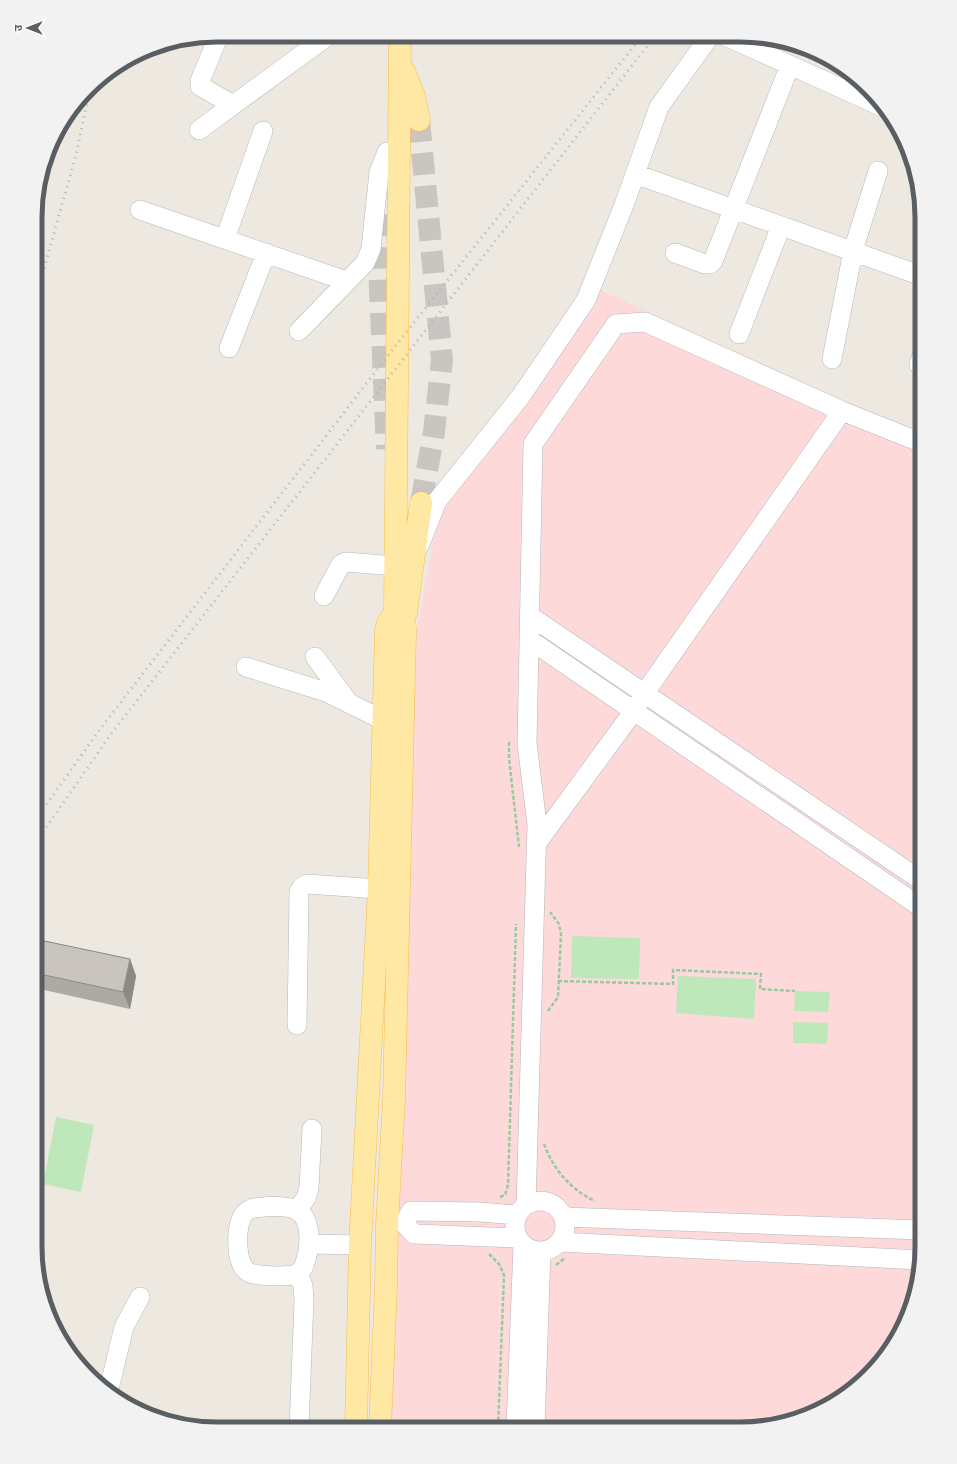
<svg xmlns="http://www.w3.org/2000/svg" width="957" height="1464" viewBox="0 0 957 1464" font-family="Roboto,'Noto Sans Devanagari',sans-serif">
  <rect width="100%" height="100%" fill="#eee9e0"/>
  <!-- medical -->
  <path fill="#fdd9d9" d="M589,285L922,436V1260L912,1306L885,1358L851,1391L810,1415L741,1429L388,1428L417,627L439,515Z"/>
  <!-- green -->
  <path fill="#bee8ba" d="M572,936L640,938L639,979L571,978Z
    M678,976L756,979L754,1019L676,1013Z
    M795,991L830,992L828,1012L794,1011Z
    M793,1022L828,1023L827,1044L793,1043Z
    M56,1117L94,1125L81,1192L43,1184Z"/>
  <g fill="none" stroke-linecap="round" stroke-linejoin="round">
    <!-- major-tunnel -->
    <path stroke="#c9c6c1" stroke-width="22" stroke-dasharray="22 11" stroke-linecap="butt" d="M419,120L442,360L434,432L421,503
      M384,214L379,266L387,449"/>
    <defs>
      <path id="minor" d="M219,35L200,81V86L233,105
        M725,36L885,108
        M199,130L329,35
        M635,174L922,276
        M140,210L346,281
        M225,239L263,131
        M675,253L705,264H710L713,261L790,65
        M299,331L365,263L371,249L379,172L387,152
        M739,334L781,226
        M229,348L266,253
        M832,359L853,251L878,171
        M919,365L922,355
        M420,544L437,501L521,396L586,300L624,205L659,107L710,36
        M324,596L341,564L346,562L395,566
        M530,616L922,881
        M530,640L922,908
        M315,657L346,699
        M246,667L326,692L383,720
        M537,843L633,712L644,694L842,411
        M297,1025L299,892L302,887L307,884L379,889
        M515 1226a25 25 0 1 1 50 0a25 25 0 1 1-50 0Z
        M526,1205L537,824L527,743L533,444L616,324L645,322L842,411L922,443
        M253,1208C265,1207 285,1204 296,1210C313,1218 310,1248 305,1263C304,1267 302,1270 298,1273C291,1278 255,1276 248,1272C235,1264 236,1229 242,1217C244,1212 248,1210 253,1208Z
        M297,1210L306,1198L309,1188L312,1129
        M563,1217L922,1230
        M404,1223L411,1211L480,1212L517,1215
        M404,1223L414,1234L517,1238
        M559,1242L921,1260
        M309,1244L360,1245
        M298,1273L303,1286L304,1300L299,1428
        M108,1393L124,1327L140,1297
        M516,1428L523,1245
        M535,1428L541,1251"/>
      <path id="major" d="M404,71L414,96L419,120
        M406,613L421,503
        M356,1428L360,1245L379,889L386,630L388,623L395,613L400,36
        M380,1428L386,1287L387,1224L394,1098L405,633V627L395,613"/>
    </defs>
    <!-- minor casing -->
    <use href="#minor" stroke="#b3b8bc" stroke-width="20"/>
    <!-- major casing -->
    <use href="#major" stroke="#febb49" stroke-width="23"/>
    <!-- path -->
    <path stroke="#94cc9e" stroke-width="2.5" stroke-dasharray="4 2" stroke-linecap="butt" d="M509,742V758L519,847
      M558,981L673,984V970L761,974L760,989L795,991
      M548,1011L558,997L561,934L559,924L550,912
      M544,1144C553,1169 571,1190 595,1201
      M500,1197L505,1195L508,1185L516,924
      M489,1254L499,1264L504,1275L498,1428
      M556,1265L565,1258"/>
    <!-- minor -->
    <use href="#minor" stroke="#fff" stroke-width="19"/>
    <!-- major -->
    <use href="#major" stroke="#ffe8a4" stroke-width="22"/>
    <!-- rail -->
    <path stroke="#b2b3b4" stroke-width="3" stroke-dasharray="1 5" stroke-linecap="butt" d="M36,236L54,137
      M36,297L76,155L90,89
      M36,819L101,728L396,345L642,36
      M36,842L111,734L655,36"/>
  </g>
  <!-- wall -->
  <path fill="#ada9a3" d="M35,939L130,959L136,976L130,1009L35,988Z"/>
  <!-- shaded-wall -->
  <path fill="#8d8984" d="M130,959L136,976L130,1009L123,992Z"/>
  <!-- building -->
  <path fill="#c9c4bd" stroke="#8d8984" d="M35,939L130,959L123,992L35,973Z"/>
  <!-- crop -->
  <path d="M0 0H957V1464H0ZM217 42H740A175 175 0 0 1 915 217V1247A175 175 0 0 1 740 1422H217A175 175 0 0 1 42 1247V217A175 175 0 0 1 217 42Z" fill="#f2f2f3" fill-rule="evenodd"/>
  <path fill="none" stroke="#595e63" stroke-width="5" d="M217 42H740A175 175 0 0 1 915 217V1247A175 175 0 0 1 740 1422H217A175 175 0 0 1 42 1247V217A175 175 0 0 1 217 42Z"/>
  <!-- north arrow -->
  <g transform="translate(28 28) rotate(270)" stroke="#ffffff" stroke-width="3" paint-order="stroke">
  <path d="M0-3L7 15L0 10L-7 15Z" fill="#595e63"/>
  <text y="-6" font-size="11" font-weight="bold" text-anchor="middle" fill="#595e63">उ</text>
  </g>
</svg>
